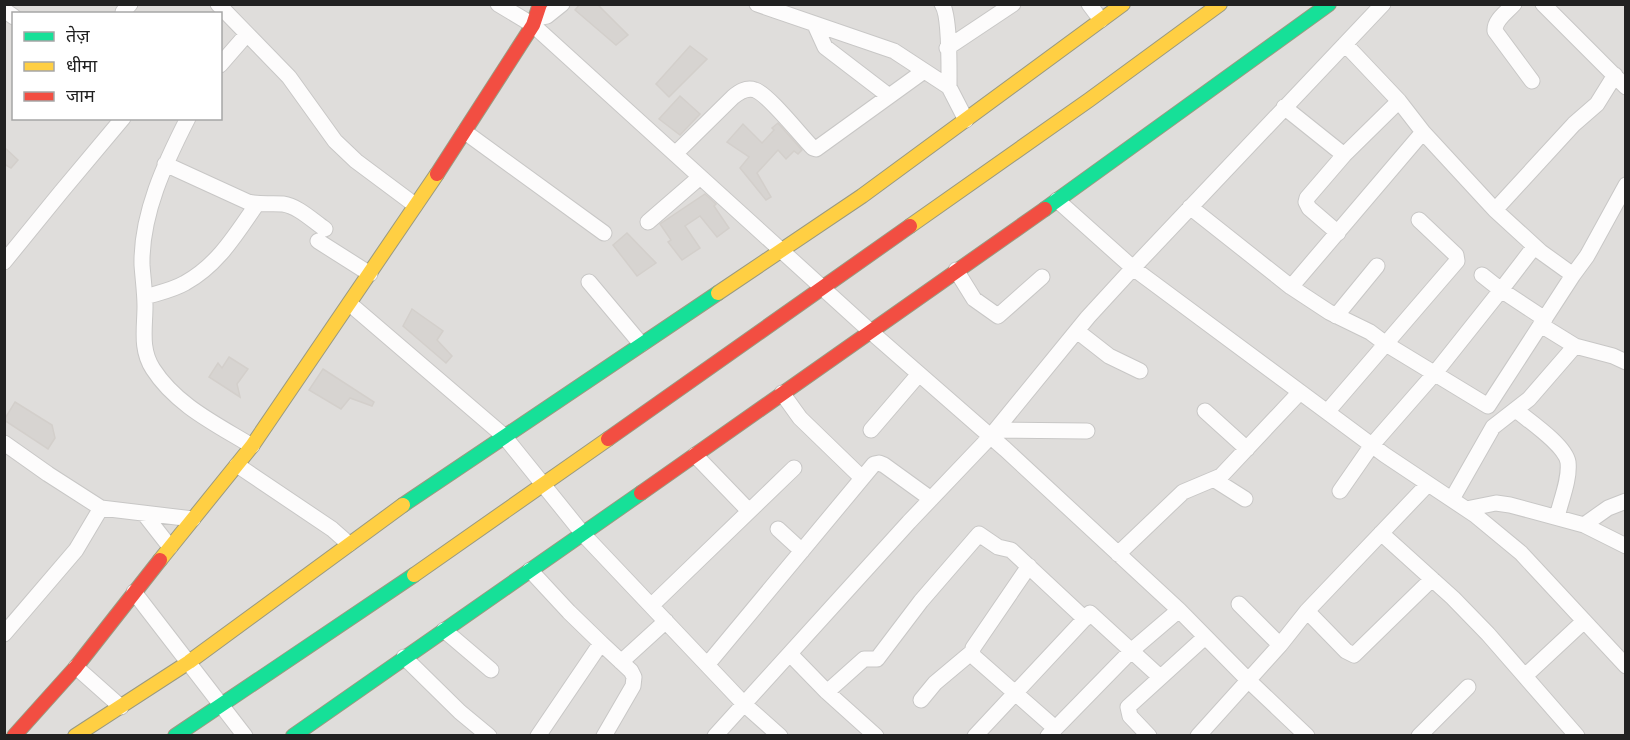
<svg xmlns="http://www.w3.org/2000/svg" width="1630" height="740" viewBox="0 0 1630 740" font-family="'IBM Plex Sans','Noto Sans Devanagari',sans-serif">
  <rect width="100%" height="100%" fill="#f0edea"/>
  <!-- residential -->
  <path fill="#dfdddb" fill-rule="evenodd" d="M5,5H1625V735H5ZM14,14H220V118H14Z"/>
  <!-- building -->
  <path fill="#d7d4d1" stroke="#d3cfcb" stroke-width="1.5" d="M580,4H597L628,35L616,45L575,10Z
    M690,46L707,59L669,97L656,84Z
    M680,96L700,114L680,135L659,119Z
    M778,123L802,150L798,154L794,151L786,159L778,150L757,173L771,197L766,200L740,168L749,157L727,142L743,124L762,143L774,130L772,128Z
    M4,147L18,160L11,168L4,164Z
    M705,194L716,204L714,206L729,228L717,237L700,216L685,226L700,248L682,260L668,242L671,240L660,224Z
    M627,233L656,263L637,276L613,245Z
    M412,309L443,331L437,340L452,356L446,363L403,326Z
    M229,357L248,369L237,384L240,397L209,377L218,363L222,368Z
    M323,369L374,402L372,406L350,398L341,409L309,390Z
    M15,402L52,425L55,438L48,449L4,420Z"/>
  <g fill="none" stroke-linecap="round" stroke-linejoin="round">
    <defs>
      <path id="street" d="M218,4L289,77L335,141L356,161L415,205
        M498,4L533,25L870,331L1005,449L1179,610L1248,680L1307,736
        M757,4L894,51L949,87L966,120
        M942,4C950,15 949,71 949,87
        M1089,4L1101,20
        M1514,4C1507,12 1494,20 1495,31L1532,81
        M1543,4L1626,87
        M4,10L14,17
        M123,12L130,4
        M536,18L547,16L562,4
        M815,25L825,47L889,96
        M1345,44L1399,101L1423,132L1495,210L1541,252L1573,275
        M947,48L1013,4
        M220,65L247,34
        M1284,107L1344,155
        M188,118C165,163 141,214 142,265C143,279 145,293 145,306C145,328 140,349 153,369C176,405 216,424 252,446
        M465,132L604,233
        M675,154L733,97C739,92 746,87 755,90C768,94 801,136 813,148L816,149L924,71
        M165,164L248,202C260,205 271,203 283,204C298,206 313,221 325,229
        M1057,200L1133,268L1385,455L1475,515L1521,553L1626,666
        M1190,207L1291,287L1329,312L1370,332L1386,344L1488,406L1573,275L1587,256L1626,185
        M1495,210L1574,124L1597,104L1615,75
        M648,222L700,177
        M1338,233L1309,208L1306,202L1307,198L1344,155L1399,101
        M318,241L370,274
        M4,262L61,192L123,118
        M956,270L974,299L998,316L1042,277
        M1482,275L1501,290L1534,247
        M589,282L641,344
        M1291,287L1423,132
        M145,297C158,293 173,290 185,283C218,265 236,234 257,204
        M350,304L504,436L583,534L745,705L780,736
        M1336,316L1377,266
        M1541,325L1575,346L1613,356L1626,362
        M1077,331L1109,356L1140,371
        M782,393L800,418L862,478
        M1516,410C1529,421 1565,445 1568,462C1570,479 1561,500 1557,517
        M1205,411L1247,449
        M1327,412L1457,261L1456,255L1419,220
        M871,430L919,374
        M996,430L1087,431
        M4,443L48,474L101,508L193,519
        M695,455L749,511
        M237,465L332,529L349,544
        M1215,480L1245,499
        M1340,491L1372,445L1435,373L1501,290L1545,319
        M1452,499L1493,427L1529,399L1575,346
        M1466,509L1496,503L1510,505L1584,525L1626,546
        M145,515L170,547
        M1584,525L1608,508L1626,501
        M778,529L802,551
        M1381,533L1453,598L1488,634L1577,736
        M1118,554L1183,492L1221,476L1300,392
        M1029,566L973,648L972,655L1055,728
        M530,570L569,612L601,643L538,736
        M134,592L245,736
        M1239,604L1280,645
        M652,605L794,468
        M1307,611L1346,651L1354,655L1432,579
        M444,630L491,670
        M4,634L76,550L101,508
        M601,643L631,671L634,677L633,686L604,736
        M790,654L827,692L876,736
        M404,657L460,712L489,736
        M621,662L666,621
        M707,665L874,464L879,463L884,465L931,499
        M76,667L121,707
        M1525,676L1583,622
        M827,692L864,659H877L921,601L979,534L998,547L1011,550L1085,619
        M921,700L935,683L972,652
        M715,736L909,522L990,437L1088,317L1133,268L1383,4
        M975,736L1090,613L1160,677
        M1048,736L1131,651L1179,610
        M1149,736L1130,716L1128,707L1205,637
        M1198,736L1280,645L1307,611L1428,484
        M1419,736L1468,687"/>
      <path id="fast" d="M1045,209L1329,4
        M403,505L718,293
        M175,736L414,575
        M293,736L641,493"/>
      <path id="slow" d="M910,226L1089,100L1220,4
        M718,293L862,196L1123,4
        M160,560L252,446L437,174
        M414,575L608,439
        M75,736L189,662L403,505"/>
      <path id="jam" d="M437,174L533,25L540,4
        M608,439L910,226
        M641,493L1045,209
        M14,736L76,667L160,560"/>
    </defs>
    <!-- street casing -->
    <use href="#street" stroke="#c8c7c6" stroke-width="17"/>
    <!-- fast casing -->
    <use href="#fast" stroke="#9a9a80" stroke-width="16"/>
    <!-- slow casing -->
    <use href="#slow" stroke="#9a9a80" stroke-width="16"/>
    <!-- jam casing -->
    <use href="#jam" stroke="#9a9a80" stroke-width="16"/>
    <!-- street -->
    <use href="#street" stroke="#fdfcfc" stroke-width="15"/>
    <!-- fast -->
    <use href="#fast" stroke="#16e098" stroke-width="14"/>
    <!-- slow -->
    <use href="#slow" stroke="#ffcf43" stroke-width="14"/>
    <!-- jam -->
    <use href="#jam" stroke="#f24e42" stroke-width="14"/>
  </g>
  <!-- border -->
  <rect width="1630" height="740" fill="none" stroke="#212121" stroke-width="12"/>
  <!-- legend -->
  <rect x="12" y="12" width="210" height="108" fill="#ffffff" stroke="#a6a6a6" stroke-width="1.5"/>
  <rect x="24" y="32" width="30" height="9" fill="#16e098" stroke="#a6a6a6" stroke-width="1.5"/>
  <text x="66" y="42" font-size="18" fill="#212121">तेज़</text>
  <rect x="24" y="62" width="30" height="9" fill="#ffcf43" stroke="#a6a6a6" stroke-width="1.5"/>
  <text x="66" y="72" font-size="18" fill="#212121">धीमा</text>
  <rect x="24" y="92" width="30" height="9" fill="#f24e42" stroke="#a6a6a6" stroke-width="1.5"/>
  <text x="66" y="102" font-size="18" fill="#212121">जाम</text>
</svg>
